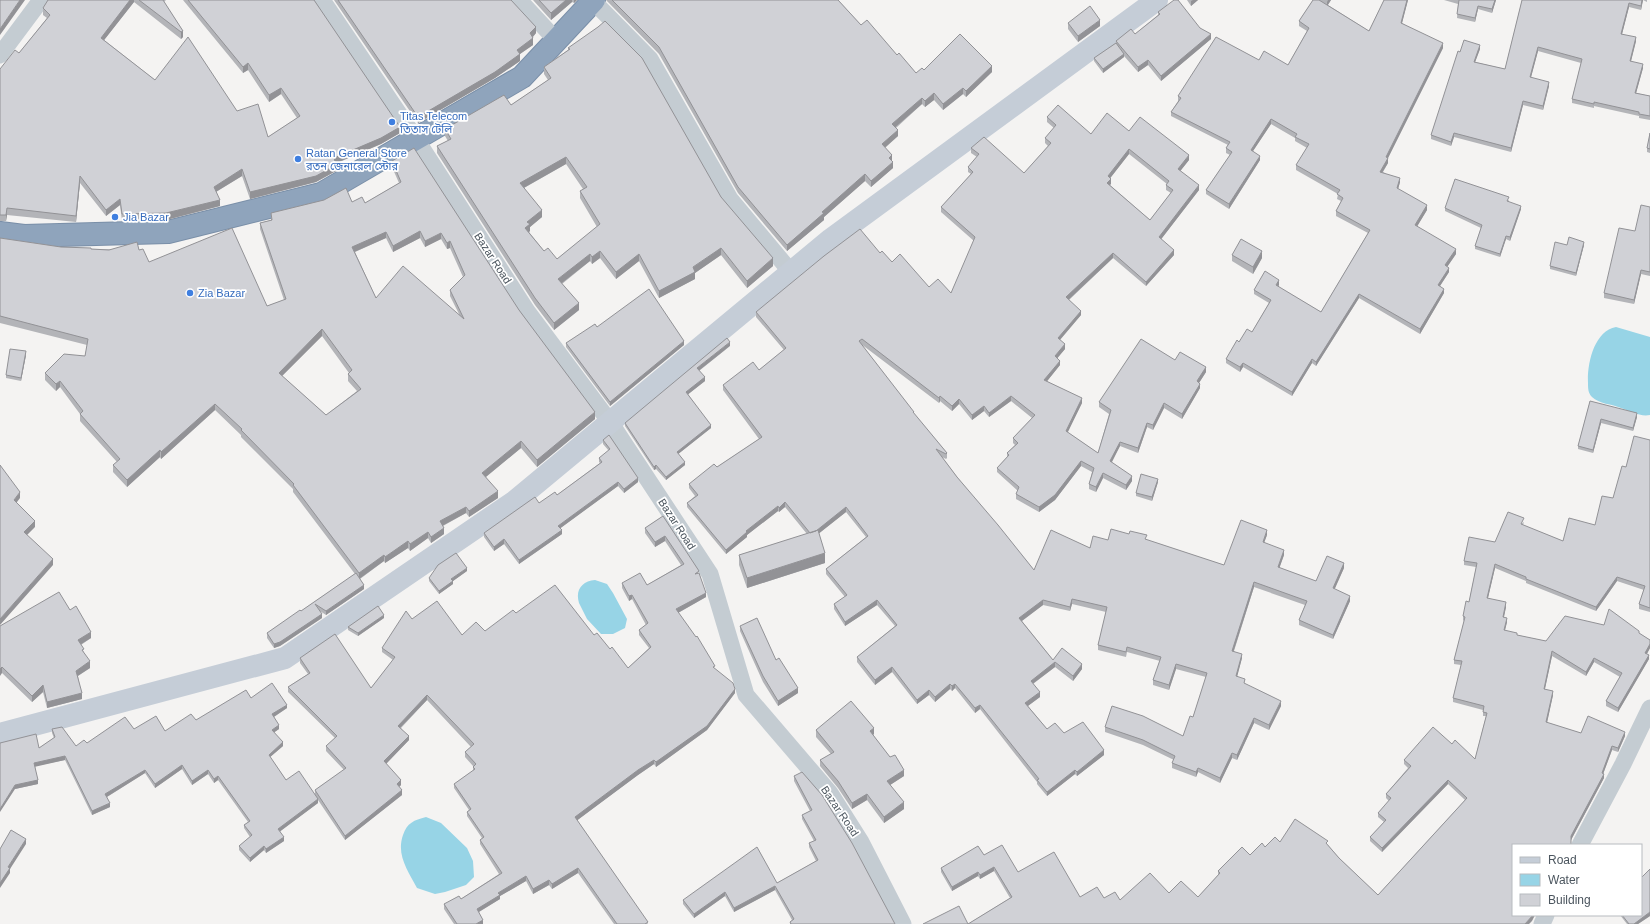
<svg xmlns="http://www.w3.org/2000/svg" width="1650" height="924" viewBox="0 0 1650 924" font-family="Helvetica,'Noto Sans Bengali',sans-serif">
  <rect width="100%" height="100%" fill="#f4f3f2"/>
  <!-- water -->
  <path fill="#97d4e6" d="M1616,327L1650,337V415C1640,417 1630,411 1621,408C1612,404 1599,404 1592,397C1588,393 1588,388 1588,383C1587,364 1594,331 1616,327Z
    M595,580L607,584L613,593L627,619L625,628L613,634H601L587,619L579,603C575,590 582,581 595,580Z
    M426,817L441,823L467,848L473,861L474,877L466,885L445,892L435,894L417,888C408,871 396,855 403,835C407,823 414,820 426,817Z"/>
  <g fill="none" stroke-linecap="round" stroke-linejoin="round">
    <defs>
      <path id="highway" d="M0,233L24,236L168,232L321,194L522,77L594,0"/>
    </defs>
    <!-- highway casing -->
    <use href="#highway" stroke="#7a8fa8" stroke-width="24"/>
    <!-- street -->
    <path stroke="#c4ccd2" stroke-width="17" d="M322,0L416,139L527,311L610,422L710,574L746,695L830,793L861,842L903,924
      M519,0L556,40
      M593,1L650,59L730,199L791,272
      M0,55L41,0
      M1580,845L1623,764L1650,708
      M1542,924L1546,915"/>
    <!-- secondary -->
    <path stroke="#c5cdd7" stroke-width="22" d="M0,734L285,658L515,501L831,239L1157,0"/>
    <!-- highway -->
    <use href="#highway" stroke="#8fa4bc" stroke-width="22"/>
  </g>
  <!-- wall -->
  <path fill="#b3b4b8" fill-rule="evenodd" d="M48,0H166L164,2L183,31V37L181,39L134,2L104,40L155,80L237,111L268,137L297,118L281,94L269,102L248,70L243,73L183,0H314L400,133L381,144L335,164L336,171L316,182L250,199L242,176L216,192L220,206L166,220L122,221L120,205L106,216L80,183L76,222L7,215L6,221H0V69L19,53L47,18L43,15V8Z
    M334,0H511L536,33L533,37V45L520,54V61L495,78L418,123Z
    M533,0H577L574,3L572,2L551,20Z
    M606,0H838L861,25L897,55L916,73L924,70L992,72L966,97L963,94L943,110L934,100L925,107L922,104L896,128L898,136L885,148L892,161L893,168L871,187L865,181L824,217V220L787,251L738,193L659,54Z
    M1187,0H1198L1191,6Z
    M1313,0H1331L1328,5L1369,31L1384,0H1408L1402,23L1443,48L1388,158V163L1383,172L1400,182L1398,189L1427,210L1417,226L1456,254L1447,267L1449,272L1440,286L1444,293L1420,334L1359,298L1316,366L1312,363L1292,396L1243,367L1240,372L1226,363V359L1239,342L1252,332L1269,303L1254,294V290L1279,285L1278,287L1321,312L1368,233L1336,216V211L1341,201L1337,199L1338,194L1296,170V165L1307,148L1295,141V138L1271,124L1253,151L1260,160L1229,209L1206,194V190L1230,155L1226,153V148L1228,145L1171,116V112L1178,101V96L1259,60L1288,65L1307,31L1299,26V21Z
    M1444,0H1496L1492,13L1478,9L1475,22L1457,18L1458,4Z
    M1522,0H1647V2L1643,0L1641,10L1629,7L1622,34L1636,41L1631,61L1643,68L1636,93L1650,96V120L1639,118V116L1594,106V108L1572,103V99L1581,63L1538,51L1531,77L1549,86L1543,110L1523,105L1511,152L1454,137L1451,146L1431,139V135L1460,52L1480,49L1475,62L1505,69Z
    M1158,12L1200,28L1211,39L1161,81L1148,65L1138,72L1124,56V57L1103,73L1094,61V58L1116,43V41L1135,34L1158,15Z
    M1068,23L1100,26L1078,42L1068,29Z
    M568,48L721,197L773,266L747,288L721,255L695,273V279L659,298L639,261L616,279L600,258L592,264L590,261L562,284L579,310L554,330L535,305L437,153V146L448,141L445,136V129L511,105L548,80L544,74V67L568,50ZM566,164L583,189L580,191V198L597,227L557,259L544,251L529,232L530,231V227L542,217L524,188Z
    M1047,117L1091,134L1129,131L1189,160L1180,171L1199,190L1161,239L1174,255L1146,286L1113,258L1069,300L1081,315L1060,340L1065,349L1057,358L1060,365L1047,381L1082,403L1067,432L1098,453L1109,414L1099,407V402L1175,360L1206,372L1199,383L1200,388L1182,419L1164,408L1153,430L1147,427L1138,453L1120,446L1111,462L1132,481L1126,490L1103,478L1096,492L1089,489V484L1092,472L1081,466L1055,500L1039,512L1016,499V494L1018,491L997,472V468L1007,457V453L1015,445L1013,443V438L1032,418L1011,401L989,417L984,411L972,420L959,404L952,411L940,401L939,403L861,344L914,414L947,453V458L946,459L942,457L957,477L1034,570L1108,540H1146L1224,565L1267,535L1264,542L1284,555L1279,568L1316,581L1344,568L1334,589L1350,601L1333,639L1299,625V620L1305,605L1254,587L1234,651L1242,658L1237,676L1245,684L1281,706L1269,730L1254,723L1237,760L1232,758L1220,783L1198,772L1196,777L1172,768V763L1174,760L1143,745L1105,732V727L1183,736L1193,717L1206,677L1176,669L1169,690L1153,685V680L1160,661L1127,652L1126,657L1098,650V645L1106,612L1072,604L1070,611L1043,605L1022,621L1053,660L1082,669L1073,681L1055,667L1033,684L1040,697L1028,706L1047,729L1064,733L1104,755L1077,776L1075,774L1047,796L1037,784V782L980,709L975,713L955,688L952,691L950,689L935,702L929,695L917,704L892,672L875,685L857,662V657L895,626L877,605L845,626L834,609V604L845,597L826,574V569L866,537L846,512L819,533L825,563L747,588L739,565V555L807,534L785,507L779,512L778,511L747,535V537L726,554L687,507V503L695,496L689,488V484L717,467L759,439L723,390V385L759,370L784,350L756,317V312L880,253L929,287L951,293L974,241L941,212V207L971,174L968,172V167L977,157L971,153V148L1024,173L1048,146L1045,143V138L1054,128L1047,122ZM1129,154L1167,184L1166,185V190L1171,193L1150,220L1110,185L1111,184L1110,178Z
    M1650,133V153L1647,152V148Z
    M392,161L519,310L595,419L537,467L521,448L486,477L498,498L469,517L466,513L443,526L444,534L431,543L428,538L410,551L408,548L385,563L384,561L360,579L364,589L326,615L320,611L322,618L280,646L274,648L267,638V633L301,611L355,574L293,492V489L241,437V435L215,410L161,459L160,457L127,487L113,472V465L117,462L80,421V414L60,387L56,391L45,380V373L85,356L87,345L0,323V238L61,247L91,249L139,250L149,262L267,306L284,300L260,229V223L271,220V213L352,202L365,203L399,183L392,167ZM386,238L393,252L420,238L425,247L441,239L447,249L450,248L463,277L450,290V296L459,314L376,298L355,252ZM322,336L349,373L348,374V381L357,391L326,415L282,376Z
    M1509,200L1508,202L1521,209L1510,241L1506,239L1500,257L1475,249V246L1481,228L1445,211V208Z
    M1650,207V276L1641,274L1634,304L1604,298V293L1635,231Z
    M1584,245L1576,276L1550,269V266Z
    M1232,255L1262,258L1253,274L1232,261Z
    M597,327L684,345L610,406L566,347V343Z
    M730,346L699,371L705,381L688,394L711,428L678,454L685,465L666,480L656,469L654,470L625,426V423Z
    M26,355L21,381L6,378V375Z
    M1590,401L1637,417L1633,431L1601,423L1593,453L1578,449V446Z
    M603,440L638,482L624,493L618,486L560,528L562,534L519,564L504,544L494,551L484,537V533L539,503L557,495L600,463L599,462V458L609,451L603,444Z
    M1650,440V612L1639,609V604L1644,590L1617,581L1596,611L1526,583V581L1495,568L1488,598L1506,607L1504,617L1507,622L1505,630L1517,635L1546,641L1639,633L1650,640V648L1647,654L1649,659L1618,712L1606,706V701L1620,677L1594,662L1586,676L1552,656L1545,689L1553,695L1547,723L1581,733L1625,736L1618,752L1612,750L1603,774L1604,778L1571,840L1513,845L1532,921L968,924L1010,898L994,871L980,879L978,876L952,891L941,872V868L984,855L1018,872L1080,897L1104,898L1120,900L1169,893L1198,897L1218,875V871L1265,847L1280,842L1328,845L1339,858L1378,895L1465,800L1448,784L1382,852L1370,841V837L1384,822L1378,817V813L1389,801L1386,798V794L1408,768L1404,764V760L1452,744L1475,759L1486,716H1483V710L1453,702V698L1461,665L1454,664V660L1464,621L1463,620V616L1469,602L1476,567L1464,565V561L1495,542L1524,522L1523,525L1563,541L1595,525L1613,498L1626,467Z
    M1158,482L1152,501L1136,496V493Z
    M663,516L699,574L706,597L678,613L715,669L735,693L707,730L656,767L654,764L638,775L577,820L648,924H614L578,873L552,889L549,885L533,894L526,881L500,896V899L479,912L483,924H454L444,909V904L461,899L499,874L480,844V840L482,838L467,816V812L469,810L454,788V784L473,771V766L465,757V752L471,747L427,700L401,728L409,740L386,764L401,785L399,787L402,795L345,840L318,800V803L280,831L284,841L266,853L264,850L250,862L239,850V846L250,837L244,828V825L248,822L218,780L214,783L208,774L192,785L182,769L155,788L145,773L107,797L110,807L92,815L65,760L35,766L38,784L15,789L39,748L54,738L52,733V729L76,746L87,743L134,729L165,731L196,720L251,698L287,708L274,717L279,729L274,732L283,746L270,757L286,780L315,794V790L344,770L326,751V746L335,738L288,692V687L308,674L300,663V658L371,688L393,660L382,652V648L412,619L462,635L485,631L516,613L594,635L610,649L628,668L649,648L639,635V630L646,625L632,599L629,601L622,588V583L647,585L681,565L665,541L655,547L645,533V528Z
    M467,571L453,581V584L439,594L429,581V578Z
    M70,610L91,638L81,645L90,668L78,676L82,699L47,708L43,692L32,702L2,673L0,626Z
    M384,618L358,636L348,630V627Z
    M740,626L776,660L798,693L778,706L763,682L740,631Z
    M816,730L874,734L873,735L904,776L890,785L904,809L884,823L867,800L852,809L838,788L820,766V760L831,754L816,737Z
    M794,776L895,924H790V922L792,920L775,890L734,912L725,896L694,918L683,904V900L777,883L816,861L809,847V843L814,841L802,819V815L810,811L794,781Z
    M1620,915H1641L1650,916L1638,924H1627Z"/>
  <!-- shaded-wall -->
  <path fill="#929296" d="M20,0H25L0,35V29Z
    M130,0H134V2L101,44V38Z
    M566,0H572V2L551,20V13Z
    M574,0H577L574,3Z
    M1193,0H1198L1191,6V1Z
    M1328,0H1331L1327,6V2Z
    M1407,0H1408L1401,27V23Z
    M1495,0H1496L1492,13V9Z
    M1642,0H1643L1641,10V6Z
    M1629,3V7L1621,38V34Z
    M1478,6V9L1475,22V18Z
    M1100,20V26L1078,42V36Z
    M536,27V33L530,40V33Z
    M183,31V37L181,39V32Z
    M1211,34V39L1161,81V76Z
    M1636,37V41L1630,65V61Z
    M533,38V45L517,56V50Z
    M1443,43V48L1386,162V157Z
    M1480,45V49L1474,65V62Z
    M1538,47V51L1530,81V77Z
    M520,54V61L495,78L418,123V117Z
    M1124,54V57L1103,73V69Z
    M1148,60V65L1138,72V67Z
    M248,63V70L243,73V67Z
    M1643,64V68L1635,97V93Z
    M992,66V72L966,97V91Z
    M1549,82V86L1543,110V106Z
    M281,88V94L269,102V95Z
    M963,88V94L943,110V104Z
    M934,93V100L925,107V101Z
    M922,98V104L892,130V124Z
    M1523,101V105L1511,152V148Z
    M1271,119V124L1251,154V150Z
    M400,127V133L381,144L334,164V158Z
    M898,130V136L882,150V144Z
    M1454,133V137L1451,146V142Z
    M1129,149V154L1108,181V176Z
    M892,155V162L889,158Z
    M1189,155V160L1178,174V169Z
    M1260,156V160L1229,209V204Z
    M566,157V164L520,190V183Z
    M1388,158V163L1380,176V172Z
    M893,162V168L871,187V181Z
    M336,165V171L316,182L250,199V192Z
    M242,169V176L214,193V187Z
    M865,174V181L824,217V220L787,251V245L822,212Z
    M80,176V183L76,222V216Z
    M1400,178V182L1397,193V188Z
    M1111,179V184L1107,187V183Z
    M1199,185V190L1159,242V237Z
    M120,199V205L106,216V210Z
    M220,200V206L166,220V213Z
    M1427,205V210L1415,230V225Z
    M1521,206V209L1510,241V237Z
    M7,208V215L6,221V215Z
    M542,210V217L530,227V231L525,235V228L527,222Z
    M420,231V238L393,252V246Z
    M386,232V238L352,253V247Z
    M441,233V239L425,247V241Z
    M1506,236V239L1500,257V254Z
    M450,241V248L447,249V243Z
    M1584,242V245L1576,276V273Z
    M721,248V255L695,273V279L659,298V291Z
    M1456,249V254L1445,270V265Z
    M1174,250V255L1146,286V282Z
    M600,251V258L592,264V257Z
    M1262,251V258L1253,274V267Z
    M1113,253V258L1066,302V297Z
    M590,254V261L558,286V279Z
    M639,254V261L616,279V272Z
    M773,258V266L747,288V281Z
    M1449,268V272L1438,289V285Z
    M1641,270V274L1634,304V300Z
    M1279,280V285L1276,290V285Z
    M1444,289V293L1420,334V329Z
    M1359,294V298L1316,366V362Z
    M579,303V310L554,330V323Z
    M1081,311V315L1058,342V338Z
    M322,329V336L279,379V373Z
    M684,341V345L610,406V402Z
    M730,342V346L697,372V368Z
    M1065,344V349L1055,361V356Z
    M26,351V355L21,381V378Z
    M1312,359V363L1292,396V392Z
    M1060,361V365L1044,385V380Z
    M1243,363V367L1240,372V367Z
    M1206,367V372L1197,386V381Z
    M705,377V381L686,396V392Z
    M60,381V387L56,391V384Z
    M1200,384V388L1182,419V414Z
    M940,396V401L939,403V398Z
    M1011,396V401L989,417V413Z
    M1082,398V403L1066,436V431Z
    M959,399V404L952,411V406Z
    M1164,403V408L1153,430V425Z
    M215,404V410L161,459V452Z
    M984,406V411L972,420V415Z
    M595,412V419L537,467V460Z
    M1637,413V417L1633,431V428Z
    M1601,419V423L1593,453V450Z
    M1147,423V427L1138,453V448Z
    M711,425V428L677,455V452Z
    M521,441V448L482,480V473Z
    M1120,442V446L1110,466V461Z
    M160,450V457L127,487V480Z
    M1081,461V466L1055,500L1039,512V507Z
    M685,462V465L666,480V477Z
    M656,465V469L654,470V467Z
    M1103,473V478L1096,492V487Z
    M1132,476V481L1126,490V485Z
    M638,478V482L624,493V489Z
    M1158,479V482L1152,501V497Z
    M618,482V486L558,530V526Z
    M498,491V498L469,517V511Z
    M20,492V498L14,506V500Z
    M785,502V507L779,512V508Z
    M778,506V511L747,535V537L726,554V550L746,531Z
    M466,507V513L440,527V521Z
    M846,507V512L812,539V534Z
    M35,521V527L24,538V532Z
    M444,528V534L431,543V537Z
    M562,530V534L519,564V560Z
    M1267,530V535L1263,546V542Z
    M428,532V538L410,551V544Z
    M665,536V541L655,547V542Z
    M504,539V544L494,551V547Z
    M408,541V548L385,563V557Z
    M1284,550V555L1278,572V567Z
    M825,553V563L747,588V578Z
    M384,555V561L359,579V573Z
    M53,559V565L0,625V619Z
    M1344,563V568L1333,593V588Z
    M1495,564V568L1487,602V598Z
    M467,568V571L453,581V584L439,594V591L451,579Z
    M1617,577V581L1596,611V607Z
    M1254,582V587L1232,656V651Z
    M364,585V589L326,615V611Z
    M706,593V597L676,614V609Z
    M632,595V599L629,601V596Z
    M1350,596V601L1333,639V635Z
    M1072,599V604L1070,611V607Z
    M877,600V605L845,626V622Z
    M1043,600V605L1019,623V618Z
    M1506,602V607L1503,621V617Z
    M322,614V618L280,646L274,648V644Z
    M384,615V618L358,636V633Z
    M1507,618V622L1504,634V630Z
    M91,632V638L78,646V640Z
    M1650,644V648L1645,657V653Z
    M1552,651V656L1544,693V689Z
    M1242,654V658L1236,681V676Z
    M1649,655V659L1618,712V708Z
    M1594,658V662L1586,676V672Z
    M90,661V668L76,677V671Z
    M1055,662V667L1031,685V681Z
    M1082,664V669L1073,681V676Z
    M1176,664V669L1169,690V685Z
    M2,667V673L0,676V669Z
    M892,667V672L875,685V680Z
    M950,684V689L935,702V697Z
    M955,684V688L952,691V686Z
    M43,685V692L32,702V696Z
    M798,688V693L778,706V701Z
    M735,689V693L707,730L656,767V762Z
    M929,690V695L917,704V700Z
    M1553,691V695L1546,727V722Z
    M1040,692V697L1025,708V703Z
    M82,693V699L47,708V702Z
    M427,695V700L398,730V726Z
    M1281,701V706L1269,730V725Z
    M287,705V708L272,718V714Z
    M980,705V709L975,713V708Z
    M1254,718V723L1237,760V755Z
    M279,725V729L272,734V730Z
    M874,728V734L870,737V731Z
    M1625,732V736L1618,752V748Z
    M409,736V740L384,766V761Z
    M283,742V746L269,758V755Z
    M1612,746V750L1602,777V773Z
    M1104,750V755L1077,776V772Z
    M1232,753V758L1220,783V778Z
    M65,756V760L34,767V763Z
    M654,760V764L638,775L575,822V817L638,770Z
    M182,765V769L155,788V784Z
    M1198,768V772L1196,777V772Z
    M145,770V773L105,798V794Z
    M208,770V774L192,785V781Z
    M904,770V776L887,787V781Z
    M1075,770V774L1047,796V792Z
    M1604,774V778L1571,840V845H1570L1571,836Z
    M218,776V780L214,783V779Z
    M38,780V784L15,789L0,812V809L15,785Z
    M401,780V785L397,789V784Z
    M1448,780V784L1382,852V848Z
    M402,790V795L345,840V836Z
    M867,794V800L852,809V803Z
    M318,799V803L278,833V829Z
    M904,802V809L884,823V817Z
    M110,803V807L92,815V811Z
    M284,837V841L266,853V849Z
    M26,839V844L10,869V873L0,888V883L8,867Z
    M264,846V850L250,862V858Z
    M994,867V871L980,879V875Z
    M578,868V873L552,889V884Z
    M978,872V876L952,891V887Z
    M526,876V881L500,896V899L477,913V909L498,893Z
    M549,880V885L533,894V889Z
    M775,886V890L734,912V908Z
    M725,892V896L694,918V914Z
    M1650,912V916L1638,924H1634Z
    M1533,915H1535L1532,921L1529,924H1525Z
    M483,920V924H476Z"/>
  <!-- building -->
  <path fill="#d0d1d6" stroke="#929296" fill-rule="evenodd" d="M0,0H20L0,29Z
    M48,0H130L101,38L155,80L188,37L237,111L258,104L268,137L300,116L281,88L269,95L248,63L243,67L188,0H314L400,127L381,138L334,158L336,165L316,176L250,192L242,169L214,187L220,200L166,213L122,214L120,199L106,210L80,176L76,216L7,208L6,215H0V69L15,50L19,53L50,15L43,8Z
    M139,0H163L183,31L181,32Z
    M338,0H511L536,27L530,33L533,38L517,50L520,54L495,72L418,117Z
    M539,0H566L551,13Z
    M612,0H838L861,25L867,20L897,55L899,53L916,73L922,68L924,70L960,34L992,66L966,91L963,88L943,104L934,93L925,101L922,98L892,124L898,130L882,144L892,155L889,158L893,162L871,181L865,174L822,212L824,213L787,245L738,187L659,47Z
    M1174,0H1178L1200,28L1211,34L1161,76L1148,60L1138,67L1116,41L1131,29L1135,34L1160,14L1158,12Z
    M1313,0H1319L1369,31L1384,0H1407L1401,23L1443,43L1386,157L1388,158L1380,172L1400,178L1397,188L1427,205L1415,225L1456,249L1445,265L1449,268L1438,285L1444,289L1420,329L1359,294L1316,362L1312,359L1292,392L1243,363L1240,367L1226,359L1237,340L1239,342L1247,329L1252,332L1271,300L1254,290L1265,271L1279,280L1276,285L1321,312L1370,230L1336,211L1343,198L1337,194L1340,190L1296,165L1309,144L1295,137L1297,134L1271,119L1251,150L1260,156L1229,204L1206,190L1232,152L1226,148L1230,142L1171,112L1181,98L1178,96L1216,37L1259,60L1264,51L1288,65L1309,28L1299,21Z
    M1459,0H1495L1492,9L1478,6L1475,18L1457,14Z
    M1522,0H1642L1641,6L1629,3L1621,34L1636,37L1630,61L1643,64L1635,93L1650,96V116L1639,114V112L1594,102V104L1572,99L1582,59L1538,47L1530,77L1549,82L1543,106L1523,101L1511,148L1454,133L1451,142L1431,135L1458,51L1460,52L1464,40L1480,45L1474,62L1505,69Z
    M1090,6L1100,20L1078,36L1068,23Z
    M605,21L642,58L721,197L773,258L747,281L721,248L693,267L695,272L659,291L639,254L616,272L600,251L592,257L590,254L558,279L579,303L554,323L535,298L437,146L451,139L445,129L504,95L511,105L551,78L544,67L570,49L568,48L598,27ZM566,157L587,187L580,191L600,224L557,259L548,248L544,251L525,228L530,224L527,222L542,210L520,183Z
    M1116,43L1124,54L1103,69L1094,58Z
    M1058,105L1091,134L1107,113L1129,131L1140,117L1189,155L1178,169L1199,185L1159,237L1174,250L1146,282L1113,253L1066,297L1081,311L1058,338L1065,344L1055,356L1060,361L1044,380L1082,398L1066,431L1098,453L1111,410L1099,402L1141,339L1175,360L1180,352L1206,367L1197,381L1200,384L1182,414L1164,403L1153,425L1147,423L1138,448L1120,442L1110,461L1132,476L1126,485L1103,473L1096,487L1089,484L1094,468L1081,461L1055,495L1039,507L1016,494L1019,487L997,468L1009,455L1007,453L1018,443L1013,438L1035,415L1011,396L989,413L984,406L972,415L959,399L952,406L940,396L939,398L862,339L859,341L914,412H913L947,453L946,454L936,449L957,477L998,525L1034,570L1051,530L1090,548L1093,536L1108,540L1111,529L1129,534L1130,531L1147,535L1145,539L1224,565L1241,520L1267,530L1263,542L1284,550L1278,567L1316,581L1327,556L1344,563L1333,588L1350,596L1333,635L1299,620L1307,601L1254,582L1232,651L1242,654L1236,676L1245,679L1244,683L1281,701L1269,725L1254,718L1237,755L1232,753L1220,778L1198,768L1196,772L1172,763L1175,756L1143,740L1105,727L1112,706L1143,716L1183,736L1190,716L1193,717L1207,673L1176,664L1169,685L1153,680L1161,657L1127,647L1126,652L1098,645L1107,607L1072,599L1070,607L1043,600L1019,618L1053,660L1062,648L1082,664L1073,676L1055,662L1031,681L1040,692L1025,703L1047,729L1055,723L1064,733L1083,722L1104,750L1077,772L1075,770L1047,792L1037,780L1039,779L980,705L975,708L955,684L952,686L950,684L935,697L929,690L917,700L892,667L875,680L857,657L897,625L877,600L845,622L834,604L847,595L826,569L868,536L846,507L816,531L810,533L785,502L779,508L778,506L746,531L747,532L726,550L687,503L698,495L689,484L714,464L717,467L762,437L723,385L753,362L759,370L786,348L756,312L824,256L860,229L880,253L882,251L892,262L900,254L929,287L938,279L951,293L975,237L941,207L973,172L968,167L979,154L971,148L984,137L1024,173L1051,143L1045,138L1056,125L1047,117ZM1129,149L1169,181L1166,185L1173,190L1150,220L1107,183L1111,179L1108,176Z
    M1650,133V149L1647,148Z
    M414,148L519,310L595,412L537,460L521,441L482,473L498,491L469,511L466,507L440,521L444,528L431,537L428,532L410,544L408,541L385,557L384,555L359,573L293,485L294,484L241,430L242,429L215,404L161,452L160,450L127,480L113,465L120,459L80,414L83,411L60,381L56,384L45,373L64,354L85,356L88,339L0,316V238L61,247L91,248V249L109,250L137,242L139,250L143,249L149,262L232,228L267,306L286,299L260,223L272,220L271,213L324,200L346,188L352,202L362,197L365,203L401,182L392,161ZM420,231L425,241L441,233L447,243L450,241L465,275L450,290L464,319L403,266L376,298L352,247L386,232L393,246ZM322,329L352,370L348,374L361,389L326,415L279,373Z
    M1455,179L1509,197L1507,201L1521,206L1510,237L1506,236L1500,254L1475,246L1482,225L1445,208Z
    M1641,205L1650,207V272L1641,270L1634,300L1604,293L1619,228L1635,231Z
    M1569,237L1584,242L1576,273L1550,266L1555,242L1567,245Z
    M1241,239L1262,251L1253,267L1232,255Z
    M649,289L684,341L610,402L566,343L595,324L597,327Z
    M727,338L730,342L697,368L705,377L686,392L711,425L677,452L685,462L666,477L656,465L654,467L625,423Z
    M10,349L26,351L21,378L6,375Z
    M1590,401L1637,413L1633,428L1601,419L1593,450L1578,446Z
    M609,435L638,478L624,489L618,482L558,526L562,530L519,560L504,539L494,547L484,533L535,497L539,503L555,492L557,495L602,462L599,458L610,449L603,440Z
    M1634,436L1650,440V608L1639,604L1645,586L1617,577L1596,607L1526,579V577L1495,564L1487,598L1506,602L1503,617L1507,618L1504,630L1517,633V635L1546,641L1565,616L1604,625L1609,609L1639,631V633L1650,640V644L1645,653L1649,655L1618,708L1606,701L1622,673L1594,658L1586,672L1552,651L1544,689L1553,691L1546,722L1581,733L1588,716L1625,732L1618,748L1612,746L1602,773L1604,774L1571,836V844L1570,845H1513V915H1533L1525,924H923L959,906L968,924L1012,897L994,867L980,875L978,872L952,887L941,868L978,846L984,855L1002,845L1018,872L1054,852L1080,897L1097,887L1104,898L1115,892L1120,900L1150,873L1169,893L1181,881L1198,897L1220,873L1218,871L1242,847L1250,855L1262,843L1265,847L1275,837L1280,842L1295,819L1328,841L1326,843L1339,858L1378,895L1467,798L1448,780L1382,848L1370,837L1386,820L1378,813L1391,798L1386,794L1411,766L1404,760L1433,727L1452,744L1455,740L1475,759L1487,713L1483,712L1484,706L1453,698L1462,661L1454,660L1465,617L1463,616L1466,601L1469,602L1477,563L1464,561L1469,537L1495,542L1508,512L1524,518L1521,524L1563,541L1569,518L1595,525L1602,496L1613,498L1622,466L1626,467Z
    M0,465L20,492L14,500L35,521L24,532L53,559L0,619Z
    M1141,474L1158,479L1152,497L1136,493Z
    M663,516L699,571L695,574L699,573L706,593L676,609L696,637L697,636L715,666L713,667L733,683L735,689L707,726L656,762L654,760L638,770L575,817L648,922L645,924H617L578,868L552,884L549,880L533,889L526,876L498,893L500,895L477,909L483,920L476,924H457L444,904L459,896L461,899L502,873L480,840L484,837L467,812L471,809L454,784L475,769L473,767L476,764L465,752L474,744L427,695L398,726L409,736L384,761L401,780L397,784L402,790L345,836L315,790L346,768L326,746L337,736L288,687L310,673L300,658L335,634L371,688L395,657L382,648L406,611L412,619L437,601L462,635L476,622L485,631L513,610L516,613L555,585L594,635L597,633L610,649L612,647L628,668L651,647L639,630L648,623L632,595L629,596L622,583L640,573L647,585L684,564L665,536L655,542L645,528Z
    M818,530L825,553L747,578L739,555Z
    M456,553L467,568L451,579L453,581L439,591L429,578L438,565Z
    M356,573L364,585L326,611L315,604L322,614L280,642L274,644L267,633L300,610L301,611Z
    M59,592L70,610L76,606L91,632L78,640L84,649L82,650L90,661L76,671L82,693L47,702L43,685L32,696L2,667L0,669V626Z
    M378,606L384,615L358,633L348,627Z
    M757,618L776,660L779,658L798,688L778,701L763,676L740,626Z
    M272,683L287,705L272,714L279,725L272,730L283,742L269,755L286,780L299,771L318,799L278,829L284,837L266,849L264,846L250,858L239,846L252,835L244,825L250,821L218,776L214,779L208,770L192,781L182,765L155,784L145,770L105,794L110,803L92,811L65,756L34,763L38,780L15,785L0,809V743L36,734L39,748L55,737L52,729L62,727L76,746L84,740L87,743L125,717L134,729L156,716L165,731L191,714L196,720L246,690L251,698Z
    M851,701L874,728L870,731L890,757L895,755L904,770L887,781L904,802L884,817L867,794L852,803L838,781L820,760L834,752L816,730Z
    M802,772L822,795L852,843L895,924H791L790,922L794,919L775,886L734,908L725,892L694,914L683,900L757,847L777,883L818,860L809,843L816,840L802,815L812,810L794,776Z
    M11,830L26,839L8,867L10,868L0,883V849Z
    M1650,869V912L1634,924H1629L1622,915H1641V878Z"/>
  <!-- markers -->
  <g fill="#3f7fe0" stroke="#fff" stroke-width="1.5">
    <circle cx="392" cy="122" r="4"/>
    <circle cx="298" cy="159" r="4"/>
    <circle cx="115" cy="217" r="4"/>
    <circle cx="190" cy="293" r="4"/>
  </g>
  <g text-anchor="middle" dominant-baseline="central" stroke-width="3.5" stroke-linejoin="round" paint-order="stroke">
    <!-- shop labels -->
    <g font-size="11" fill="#366cbe" stroke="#fff" text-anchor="start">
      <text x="400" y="116">Titas Telecom<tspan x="400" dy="13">তিতাস টেলি</tspan></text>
      <text x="306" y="153">Ratan General Store<tspan x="306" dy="13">রতন জেনারেল স্টোর</tspan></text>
      <text x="123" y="217">Jia Bazar</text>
      <text x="198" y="293">Zia Bazar</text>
    </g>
    <!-- street labels -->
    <g font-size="11" fill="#4b555e" stroke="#fff">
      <text transform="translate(493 258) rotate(57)">Bazar Road</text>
      <text transform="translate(677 524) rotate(57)">Bazar Road</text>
      <text transform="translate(840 811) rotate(56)">Bazar Road</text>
    </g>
  </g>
  <!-- legend -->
  <rect x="1512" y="844" width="130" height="72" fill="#ffffff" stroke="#b7bbbf"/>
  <rect x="1520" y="857" width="20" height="6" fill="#c5cdd7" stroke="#b7bbbf"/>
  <text x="1548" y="864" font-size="12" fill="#4b555e">Road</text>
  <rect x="1520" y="874" width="20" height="12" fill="#97d4e6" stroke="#b7bbbf"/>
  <text x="1548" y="884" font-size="12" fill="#4b555e">Water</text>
  <rect x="1520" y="894" width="20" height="12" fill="#d0d1d6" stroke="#b7bbbf"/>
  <text x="1548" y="904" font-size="12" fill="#4b555e">Building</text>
</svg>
